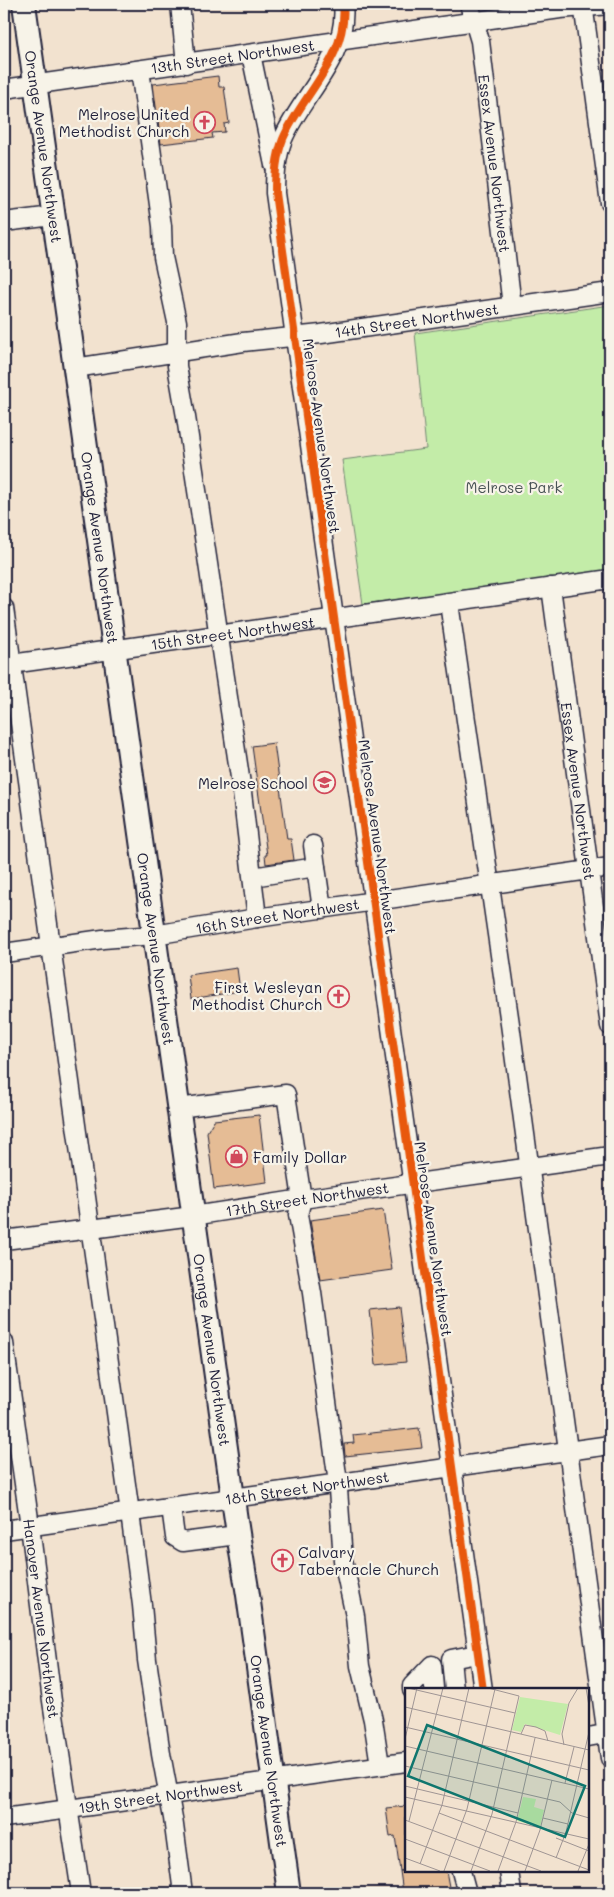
<svg xmlns="http://www.w3.org/2000/svg" width="614" height="1897" viewBox="0 0 614 1897" font-family="Mali,sans-serif">
  <rect width="100%" height="100%" fill="#f2e2cf"/>
  <filter id="ink" filterUnits="userSpaceOnUse"><feTurbulence type="fractalNoise" baseFrequency=".02" numOctaves="2"/><feDisplacementMap in="SourceGraphic" scale="10" xChannelSelector="R" yChannelSelector="G"/><feConvolveMatrix kernelMatrix="1 2 1 2 8 2 1 2 1" color-interpolation-filters="sRGB"/></filter>
  <g filter="url(#ink)">
    <!-- green -->
    <path fill="#c3eca8" stroke="#728772" d="M610,305V571L363,604L342,460L426,449L415,333Z"/>
    <!-- building -->
    <path fill="#e5bc95" stroke="#22223b" d="M218,76L219,87H224L229,123L224,124L225,132L212,133L213,138L161,144L153,84Z
      M274,743L287,839H291L294,860L266,864L265,855H267L252,746Z
      M237,968L240,991L191,999L188,975Z
      M259,1115L267,1182L214,1189L207,1132L214,1120Z
      M383,1210L392,1270L320,1280L310,1220Z
      M399,1307L406,1362L376,1365L370,1310Z
      M419,1428L422,1448L345,1456L344,1444L354,1443L353,1435Z
      M406,1806V1870L400,1871L395,1836L390,1837L386,1808Z
      M400,1871H446L450,1892L403,1893Z"/>
    <g fill="none" stroke-linecap="round" stroke-linejoin="round">
      <defs>
        <g id="minor">
          <path d="M180,4L186,64"/>
          <path d="M343,4C349,57 302,94 283,139C276,157 275,174 275,193L483,1690"/>
          <path id="s1" d="M469,4L480,41L512,306"/>
          <path d="M583,4L610,203"/>
          <path d="M251,54L274,165"/>
          <path d="M140,70L162,226L163,257L177,322V366L186,417L241,784L257,918"/>
          <path id="s2" d="M4,89L560,9L610,5"/>
          <path d="M4,222L53,216"/>
          <path id="s3" d="M75,368L243,342L321,334L610,292"/>
          <path id="s4" d="M551,587L610,1026"/>
          <path d="M449,603L510,1024L610,1758"/>
          <path d="M4,608L130,1513L142,1605L147,1660L161,1754L173,1818L183,1893"/>
          <path id="s5" d="M4,665C206,636 408,609 610,579"/>
          <path d="M313,845L316,867"/>
          <path d="M259,876L316,867L322,909"/>
          <path id="s6" d="M4,953L103,939L154,935L257,918L610,867"/>
          <path d="M178,1108L286,1094L302,1199L298,1215L312,1293L337,1475L343,1560L355,1616L360,1666L373,1720L380,1765"/>
          <path id="s7" d="M4,1240L193,1216L302,1199L610,1156"/>
          <path id="s8" d="M4,1343L30,1526L52,1701L81,1893"/>
          <path d="M171,1507L175,1537L183,1542L237,1535"/>
          <path id="s9" d="M4,1530L610,1445"/>
          <path d="M412,1690V1686L432,1665L434,1688"/>
          <path d="M454,1690L451,1659L477,1654"/>
          <path d="M588,1737L610,1733"/>
          <path id="s10" d="M4,1818L406,1762"/>
          <path d="M461,1871L467,1893"/>
          <path d="M509,1871L512,1893"/>
        </g>
        <g id="major">
          <path id="s11" d="M24,4L233,1498C237,1531 243,1563 248,1595C261,1695 275,1794 289,1893"/>
        </g>
      </defs>
      <!-- minor casing -->
      <use href="#minor" stroke="#22223b" stroke-width="21"/>
      <!-- major casing -->
      <use href="#major" stroke="#22223b" stroke-width="26"/>
      <!-- minor -->
      <use href="#minor" stroke="#f7f3e8" stroke-width="18"/>
      <!-- major -->
      <use href="#major" stroke="#f7f3e8" stroke-width="22"/>
      <defs>
        <path id="cycleway" d="M343,4C349,57 302,94 283,139C276,157 275,174 275,193L483,1690"/>
      </defs>
      <!-- cycleway casing -->
      <use href="#cycleway" stroke="#f7f3e8" stroke-width="11"/>
      <!-- cycleway -->
      <use href="#cycleway" stroke="#e8590c" stroke-width="8"/>
    </g>
  </g>
  <!-- icons -->
  <defs>
    <symbol id="church-ring" viewBox="-11 -11 22 22"><circle r="9.5" fill="#f7f3e8" stroke="#d1495b" stroke-width="1.5"/><path d="M-1.2-6h2.4v3.5h3.3v2.4h-3.3V6h-2.4V-.1h-3.3v-2.4h3.3Z" fill="#d1495b"/></symbol>
    <symbol id="school-ring" viewBox="-11 -11 22 22"><circle r="9.5" fill="#f7f3e8" stroke="#d1495b" stroke-width="1.5"/><path d="M0-5L7-2L0 1L-7-2ZM-4 1L0 2.5L4 1V4Q0 6-4 4Z" fill="#d1495b"/></symbol>
    <symbol id="shop-ring" viewBox="-11 -11 22 22"><circle r="9.5" fill="#f7f3e8" stroke="#d1495b" stroke-width="1.5"/><path d="M-5-2.5h2.3a2.7 3.5 0 0 1 5.4 0H5L5.5 6h-11ZM-1.5-2.5h3a1.5 2.3 0 0 0-3 0Z" fill="#d1495b"/></symbol>
  </defs>
  <g fill-rule="evenodd">
    <use href="#church-ring" x="192" y="110" width="25" height="25"/>
    <use href="#school-ring" x="312" y="770" width="25" height="25"/>
    <use href="#church-ring" x="326" y="984" width="25" height="25"/>
    <use href="#shop-ring" x="224" y="1144" width="25" height="25"/>
    <use href="#church-ring" x="270" y="1548" width="25" height="25"/>
  </g>
  <g text-anchor="middle" dominant-baseline="central" stroke-width="4.5" stroke-linejoin="round" paint-order="stroke">
    <!-- street labels -->
    <g font-size="15" fill="#22223b" stroke="#f7f3e8">
      <text stroke="none"><textPath href="#s2" startOffset="231">13th Street Northwest</textPath></text>
      <text stroke="none"><textPath href="#s11" startOffset="144">Orange Avenue Northwest</textPath></text>
      <text stroke="none"><textPath href="#s1" startOffset="162">Essex Avenue Northwest</textPath></text>
      <text stroke="none"><textPath href="#s3" startOffset="345">14th Street Northwest</textPath></text>
      <text transform="translate(322 436) rotate(82)">Melrose Avenue Northwest</text>
      <text stroke="none"><textPath href="#s11" startOffset="549">Orange Avenue Northwest</textPath></text>
      <text stroke="none"><textPath href="#s5" startOffset="231">15th Street Northwest</textPath></text>
      <text stroke="none"><textPath href="#s4" startOffset="206">Essex Avenue Northwest</textPath></text>
      <text transform="translate(378 837) rotate(82)">Melrose Avenue Northwest</text>
      <text stroke="none"><textPath href="#s6" startOffset="276">16th Street Northwest</textPath></text>
      <text stroke="none"><textPath href="#s11" startOffset="954">Orange Avenue Northwest</textPath></text>
      <text stroke="none"><textPath href="#s7" startOffset="306">17th Street Northwest</textPath></text>
      <text transform="translate(434 1239) rotate(82)">Melrose Avenue Northwest</text>
      <text stroke="none"><textPath href="#s11" startOffset="1359">Orange Avenue Northwest</textPath></text>
      <text stroke="none"><textPath href="#s9" startOffset="306">18th Street Northwest</textPath></text>
      <text stroke="none"><textPath href="#s8" startOffset="278">Hanover Avenue Northwest</textPath></text>
      <text stroke="none"><textPath href="#s11" startOffset="1764">Orange Avenue Northwest</textPath></text>
      <text stroke="none"><textPath href="#s10" startOffset="158">19th Street Northwest</textPath></text>
    </g>
    <!-- poi labels -->
    <g font-size="15" fill="#22223b" stroke="#f7f3e8" text-anchor="end">
      <text x="189" y="114">Melrose United<tspan x="189" dy="17">Methodist Church</tspan></text>
      <text x="308" y="783">Melrose School</text>
      <text x="322" y="987">First Wesleyan<tspan x="322" dy="17">Methodist Church</tspan></text>
      <text x="253" y="1157" text-anchor="start">Family Dollar</text>
      <text x="298" y="1552" text-anchor="start">Calvary<tspan x="298" dy="17">Tabernacle Church</tspan></text>
    </g>
    <!-- park labels -->
    <g font-size="15" fill="#4a5456" stroke="#f7f3e8">
      <text x="514" y="487">Melrose Park</text>
    </g>
  </g>
  <!-- overview -->
  <g transform="translate(405 1688)">
    <rect width="184" height="184" fill="#f2e2cf"/>
    <path d="M115,9L163,16L155,47L120,36L116,44L107,42ZM118,109L131,111L129,119L139,122L135,139L112,133Z" fill="#c3eca8"/>
    <path fill="none" stroke="#9f9594" stroke-width="1" d="M3,0L110,25M181,0L184,18M0,19L184,62M0,39L184,82M116,46L120,37L131,39L140,43L143,53M0,51L12,0M159,57L157,46L164,15L173,0M0,58L184,101M0,78L155,114L167,125L184,130M160,95L169,59M0,98L113,125M0,109L184,151M34,125L184,182M138,130L163,136M0,132L136,183M4,133L38,0M151,150L184,163M0,151L85,183M0,170L35,183M151,170L161,144L184,44M15,176L37,117L64,0M39,183L62,121L90,1M66,183L87,126L114,8L83,0M93,183L111,134L130,50M120,183L135,142L147,92M173,183L184,156"/>
    <path fill="#0f766e" fill-opacity="0.15" stroke="#0f766e" stroke-width="2.5" d="M22,37L180,98L160,149L3,88Z"/>
    <rect width="184" height="184" fill="none" stroke="#22223b" stroke-width="2.5"/>
  </g>
  <!-- margin -->
  <rect width="614" height="1897" fill="none" stroke="#f7f3e8" stroke-width="20"/>
  <rect x="10" y="10" width="594" height="1877" fill="none" stroke="#22223b" stroke-width="2" filter="url(#ink)"/>
</svg>
